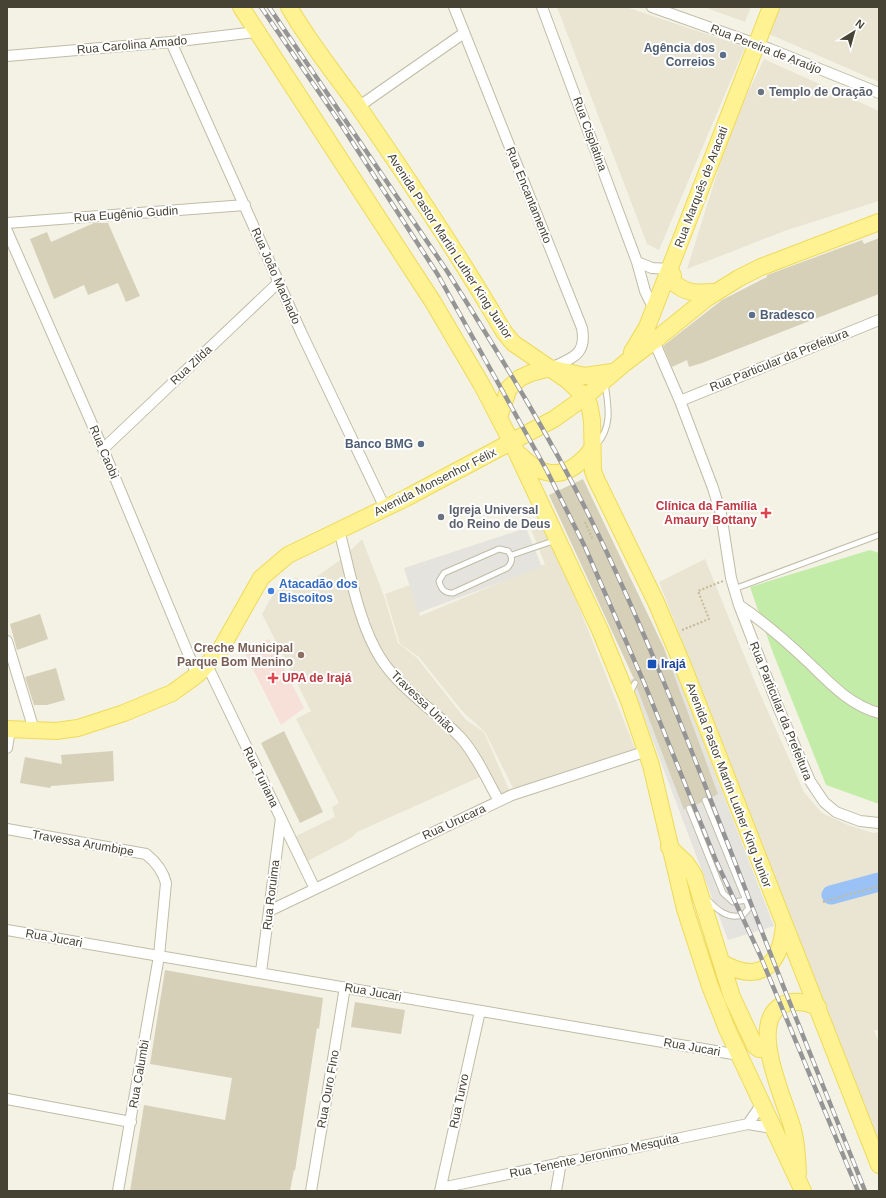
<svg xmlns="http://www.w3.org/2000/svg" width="886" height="1198" viewBox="0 0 886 1198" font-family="Arial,sans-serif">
  <rect width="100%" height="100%" fill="#f4f2e5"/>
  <!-- residential -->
  <path fill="#e9e5d2" d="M557,7H626L745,47L659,250L647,244Z
    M704,7H751L745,22Z
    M778,7H879V82L767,33Z
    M764,59L879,111V201L787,230L687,269L732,126Z
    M542,525L568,579L635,749L515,792L485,732L462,711L419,657L400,644L385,594L410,585L420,616L545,564L531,529Z
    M362,539L384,596L398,643L417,658L466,720L484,732L510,792L493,801L480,777L357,832L351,838L306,862L296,836L335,817L332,807L339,803L296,719L311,711L262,614L274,593L296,577L305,585L343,558Z
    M705,559L757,687L804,792L822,813L848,825L873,833L879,832V1030H874L879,1043V1149L845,1065L792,921L659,582Z"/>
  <!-- medical -->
  <path fill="#f6e0d7" d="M269,639L304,708L281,725L243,649Z"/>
  <!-- green -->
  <path fill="#c3eca9" d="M870,550L879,553V804L826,785L773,653L750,587Z"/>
  <!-- parking -->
  <path fill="#e4e3dd" d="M526,528L542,567L418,613L404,568Z
    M673,664L774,926L728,940L630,680Z"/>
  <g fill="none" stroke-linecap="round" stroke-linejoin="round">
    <!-- river -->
    <path stroke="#9bc2f7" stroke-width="19" d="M831,895L879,882"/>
  </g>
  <!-- building -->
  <path fill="#d7d0b9" d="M94,223H108L140,296L126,302L118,283L88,295L84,285L54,299L30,239L47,232L51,242Z
    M879,238V294L702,363L689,367L687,360L672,367L663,346L722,300L767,277V275L862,240L864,244Z
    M583,479L664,648L718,794L709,799L703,796L702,802L693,806L687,804L684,810L637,688L639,681L634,679L549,495Z
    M40,614L48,639L17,650L10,624Z
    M56,668L65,700L47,705H34L25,677Z
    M284,731L323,812L300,823L261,743Z
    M113,751L114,781L51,786L50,788L20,783L25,757L62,764L61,755Z
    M165,970L323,998L319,1029L317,1028L295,1171L294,1170L290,1191H130L144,1105L225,1120L232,1078L150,1064Z
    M355,1002L405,1010L401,1034L351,1027Z"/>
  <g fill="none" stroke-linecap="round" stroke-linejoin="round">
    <defs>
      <path id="lane" d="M597,444C613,426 608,405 605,383
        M499,549L508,551C513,557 513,562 507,568L453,593C444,593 441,589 439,581L444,573Z
        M512,555L556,540
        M734,589L879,535
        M630,693L635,683
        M705,800L749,908L743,915C728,920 716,909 707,899
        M689,808L723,893L733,902L747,900"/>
      <path id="street" d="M454,7L582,328C587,355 572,358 551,368
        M542,7L637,262L645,291L654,309
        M652,7L770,49L879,93
        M171,42L301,332L385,508
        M7,56L171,42L256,32
        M358,107L464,33
        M7,223L245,205
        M7,231L103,449L197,675
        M637,262L652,268L670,269
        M654,341L680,401L713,488L721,514L731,578L739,605L779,709L810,781L824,802L836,812L860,821L879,823
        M680,401L879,320
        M103,449L279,282
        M339,530C350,571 358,623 381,659C402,691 436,711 461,738C477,756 487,780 499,801
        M739,605C764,622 786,641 808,662C829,682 849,705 879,713
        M7,641L34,730
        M207,665L315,889
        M7,748L10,729
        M7,829L146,854C156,862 163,871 166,883L159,956L118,1191
        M269,911L512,795L647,751
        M7,930L739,1055
        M261,972L281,818
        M7,1099L131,1122
        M748,1124L761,1105
        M441,1188L748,1124L772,1128
        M311,1191L345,987
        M440,1191L480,1011
        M556,1191L561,1162"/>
      <path id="primary" d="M241,7L433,302L483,387L516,451L600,630L629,701L651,765L685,909L710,986L727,1029L803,1191
        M289,7C309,42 334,73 358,106C409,180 459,255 504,332L513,343L567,380L585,397L589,404L592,420L593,471L596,479L656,602L683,666L879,1165
        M670,269L673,276V282C686,294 697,293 715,292
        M632,352L647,327L771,7
        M499,417L509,388L520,378L531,373L550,368L585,376L612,372
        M520,455C546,482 570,478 592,449
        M7,729L56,731L78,728L124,713L172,693L197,675L219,652L261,578L288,555L406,498L554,419L585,397L625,363L654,341L707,298L739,278L761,267L879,222
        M669,847L686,863L694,875L732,997L755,1046L759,1049H768
        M722,963C760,984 780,966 784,926
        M798,1173C797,1159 797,1144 793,1130C786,1102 747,1024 782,1005C794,999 806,1002 818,1007"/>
    </defs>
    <!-- lane casing -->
    <use href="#lane" stroke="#c0bca6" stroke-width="7"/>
    <!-- street casing -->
    <use href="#street" stroke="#c0bca6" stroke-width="12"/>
    <!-- primary casing -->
    <use href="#primary" stroke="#efda58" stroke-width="18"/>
    <!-- path -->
    <path stroke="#c3bb96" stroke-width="2" stroke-dasharray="2 2" stroke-linecap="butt" d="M585,522L593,540
      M682,630L709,619L698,591L723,581
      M823,902L879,886"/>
    <!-- lane -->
    <use href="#lane" stroke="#fff" stroke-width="5"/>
    <!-- street -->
    <use href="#street" stroke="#fff" stroke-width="10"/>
    <!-- primary -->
    <use href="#primary" stroke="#fff293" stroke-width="16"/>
    <defs>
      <path id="rail" d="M261,7L342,126L438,275L547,471L585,547L645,685L717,863L760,955L858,1191
        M269,7L447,271C501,357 555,444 599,536C654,650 699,770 745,888C784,990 825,1090 865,1191"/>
    </defs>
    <!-- rail casing -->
    <use href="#rail" stroke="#959595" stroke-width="4.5"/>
    <!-- rail -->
    <use href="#rail" stroke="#fff" stroke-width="3" stroke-dasharray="9" stroke-linecap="butt"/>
  </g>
  <!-- markers -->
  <g fill="#5c6f8a" stroke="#fff" stroke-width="1.5">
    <circle cx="723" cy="55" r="4"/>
    <circle cx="752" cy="315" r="4"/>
    <circle cx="421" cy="444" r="4"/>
  </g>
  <g fill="#6b7280" stroke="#fff" stroke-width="1.5">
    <circle cx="761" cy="92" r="4"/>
    <circle cx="441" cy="517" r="4"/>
  </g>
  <g fill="#e0444e" stroke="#fff" stroke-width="1.5">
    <path d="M764 507h4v4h4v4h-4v4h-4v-4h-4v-4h4z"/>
    <path d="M271 672h4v4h4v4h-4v4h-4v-4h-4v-4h4z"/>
  </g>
  <circle fill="#3f7fe0" stroke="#fff" stroke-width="1.5" cx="271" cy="591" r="4"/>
  <circle fill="#8d6e63" stroke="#fff" stroke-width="1.5" cx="301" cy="655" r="4"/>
  <rect fill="#1a4fb4" stroke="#fff" stroke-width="1.5" x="647" y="659" width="10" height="10" rx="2"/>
  <g text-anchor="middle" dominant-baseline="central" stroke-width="4" stroke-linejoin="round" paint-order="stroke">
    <!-- street labels -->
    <g font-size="12" fill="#474334" stroke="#fff">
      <text transform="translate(132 45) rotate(-5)">Rua Carolina Amado</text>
      <text transform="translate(766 49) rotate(21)">Rua Pereira de Araújo</text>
      <text transform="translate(590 134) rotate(70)">Rua Cisplatina</text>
      <text transform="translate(701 187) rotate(-69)">Rua Marquês de Aracati</text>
      <text transform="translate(529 195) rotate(68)">Rua Encantamento</text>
      <text transform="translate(126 214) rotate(-4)">Rua Eugênio Gudin</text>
      <text transform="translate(450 246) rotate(57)">Avenida Pastor Martin Luther King Junior</text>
      <text transform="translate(276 276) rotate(66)">Rua João Machado</text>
      <text transform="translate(779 360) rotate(-22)">Rua Particular da Prefeitura</text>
      <text transform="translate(191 365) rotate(-43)">Rua Zilda</text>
      <text transform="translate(104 452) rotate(67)">Rua Caobi</text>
      <text transform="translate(435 482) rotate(-27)">Avenida Monsenhor Félix</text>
      <text transform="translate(423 702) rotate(44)">Travessa União</text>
      <text transform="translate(781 711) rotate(68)">Rua Particular da Prefeitura</text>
      <text transform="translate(261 777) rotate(64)">Rua Turiana</text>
      <text transform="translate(729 785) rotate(69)">Avenida Pastor Martin Luther King Junior</text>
      <text transform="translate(454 822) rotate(-25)">Rua Urucara</text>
      <text transform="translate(83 843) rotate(10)">Travessa Arumbipe</text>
      <text transform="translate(271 895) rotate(-83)">Rua Roruima</text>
      <text transform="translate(54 938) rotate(10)">Rua Jucari</text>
      <text transform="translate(373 992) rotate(10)">Rua Jucari</text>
      <text transform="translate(692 1047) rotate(10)">Rua Jucari</text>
      <text transform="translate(139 1074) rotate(-80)">Rua Calumbi</text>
      <text transform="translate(328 1089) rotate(-80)">Rua Ouro FIno</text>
      <text transform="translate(459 1101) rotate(-78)">Rua Turvo</text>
      <text transform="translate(594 1156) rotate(-12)">Rua Tenente Jeronimo Mesquita</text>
    </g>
    <!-- service labels -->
    <g font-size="12" font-weight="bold" fill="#4e5e75" stroke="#fff" text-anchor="end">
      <text x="715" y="48">Agência dos<tspan x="715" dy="14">Correios</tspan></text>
      <text x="760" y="315" text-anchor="start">Bradesco</text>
      <text x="413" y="444">Banco BMG</text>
    </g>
    <!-- worship labels -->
    <g font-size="12" font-weight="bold" fill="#5b616d" stroke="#fff" text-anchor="start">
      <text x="769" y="92">Templo de Oração</text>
      <text x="449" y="510">Igreja Universal<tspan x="449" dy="14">do Reino de Deus</tspan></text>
    </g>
    <!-- health labels -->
    <g font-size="12" font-weight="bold" fill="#be3a42" stroke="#fff" text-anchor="end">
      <text x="757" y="506">Clínica da Família<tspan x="757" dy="14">Amaury Bottany</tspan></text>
      <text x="282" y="678" text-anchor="start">UPA de Irajá</text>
    </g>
    <!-- shop labels -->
    <g font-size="12" font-weight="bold" fill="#366cbe" stroke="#fff" text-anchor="start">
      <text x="279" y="584">Atacadão dos<tspan x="279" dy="14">Biscoitos</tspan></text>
    </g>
    <!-- education labels -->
    <g font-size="12" font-weight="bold" fill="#785e54" stroke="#fff" text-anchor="end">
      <text x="293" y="648">Creche Municipal<tspan x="293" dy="14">Parque Bom Menino</tspan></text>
    </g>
    <!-- transit labels -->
    <g font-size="12" font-weight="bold" fill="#164399" stroke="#fff" text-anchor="start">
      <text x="661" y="664">Irajá</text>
    </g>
  </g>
  <!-- border -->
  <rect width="886" height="1198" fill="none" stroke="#474334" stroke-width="16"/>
  <!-- north arrow -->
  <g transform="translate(854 32) rotate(37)" stroke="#ffffff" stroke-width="3" paint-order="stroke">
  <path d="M0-3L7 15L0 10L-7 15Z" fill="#474334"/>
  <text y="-6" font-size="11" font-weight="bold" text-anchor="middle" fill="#474334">N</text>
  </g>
</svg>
